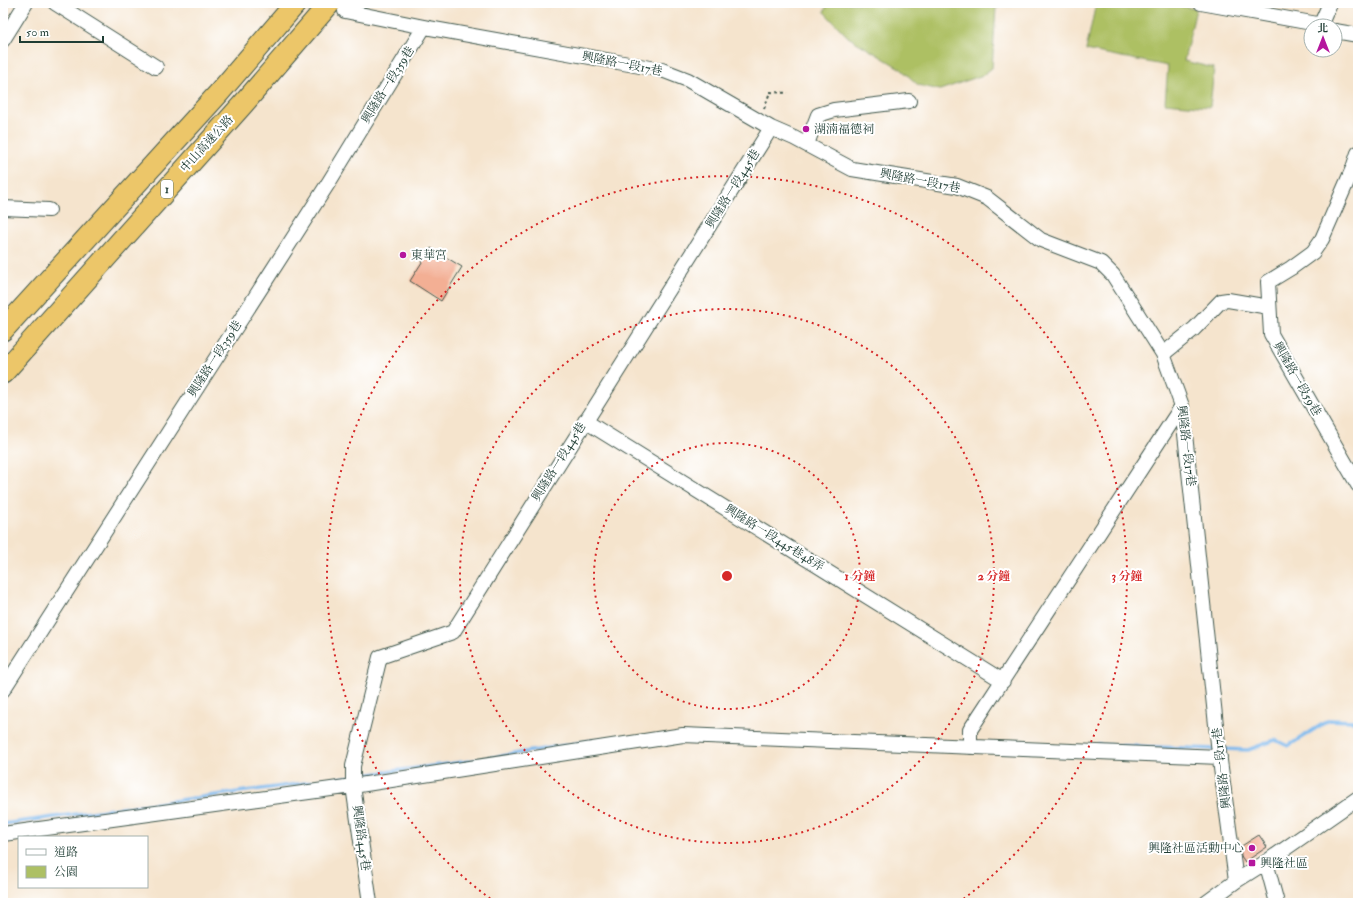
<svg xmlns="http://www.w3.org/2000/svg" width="1361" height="906" viewBox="0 0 1361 906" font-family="'IM FELL Double Pica','Noto Serif TC',serif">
  <rect width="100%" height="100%" fill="#fff"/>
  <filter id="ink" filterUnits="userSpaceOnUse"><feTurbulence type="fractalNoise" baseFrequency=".025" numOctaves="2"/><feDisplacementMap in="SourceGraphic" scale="8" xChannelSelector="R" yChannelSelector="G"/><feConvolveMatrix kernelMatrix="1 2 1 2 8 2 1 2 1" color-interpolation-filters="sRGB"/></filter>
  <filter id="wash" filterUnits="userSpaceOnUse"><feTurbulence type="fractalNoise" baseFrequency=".012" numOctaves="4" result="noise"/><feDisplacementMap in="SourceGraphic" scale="16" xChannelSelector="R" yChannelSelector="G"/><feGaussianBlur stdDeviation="0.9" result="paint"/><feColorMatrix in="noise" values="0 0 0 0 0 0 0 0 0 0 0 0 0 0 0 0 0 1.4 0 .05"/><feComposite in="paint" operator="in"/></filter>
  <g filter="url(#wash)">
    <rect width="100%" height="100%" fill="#f5e4cd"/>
    <!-- green -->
    <path fill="#adc064" stroke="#667e4c" d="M828,3H1005L996,8L992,68L983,75L940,90L918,85L901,69L848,37L824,12Z
      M1096,3H1164L1196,9L1184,61L1214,68L1210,107L1165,103L1168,66L1086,50Z"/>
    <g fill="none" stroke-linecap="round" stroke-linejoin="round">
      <!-- stream -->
      <path stroke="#7ab8ed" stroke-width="3.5" d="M1098,745L1216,749
        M1222,749L1248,750L1275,740L1288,746L1329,720L1353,721L1358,724
        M356,776L478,760L597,740L622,738
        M3,824L349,777"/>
    </g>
    <g id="blocks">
      <!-- building -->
      <path fill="#f3af94" d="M431,248L462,267L441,301L410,281Z
        M1259,835L1267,847L1245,862L1241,856L1240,847Z"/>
    </g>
  </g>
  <g filter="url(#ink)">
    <use href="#blocks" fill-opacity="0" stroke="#3f564b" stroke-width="1"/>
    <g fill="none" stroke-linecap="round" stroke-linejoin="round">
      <!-- minor-tunnel -->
      <path stroke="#cac3ae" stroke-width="14" stroke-dasharray="14 7" stroke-linecap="butt" d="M305,3L333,8"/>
      <defs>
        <path id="minor" d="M55,3L156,67
          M1201,3L1323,25
          M345,11L424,27L662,70L688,80L771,128L794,138L852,169L957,186L987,198L1041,240L1101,263L1113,275L1163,354L1182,406L1219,753L1236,881
          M1323,25V19L1330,3
          M1335,31L1358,35
          M3,40L26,3
          M807,144L818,115L834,110L909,101
          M1358,153L1353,168L1322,239L1313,252L1291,268L1268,282L1271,334L1358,485
          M3,208L49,210
          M1163,354L1194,329L1221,301L1228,300L1269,307
          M585,421L1003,681
          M3,690L329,182L424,27
          M970,747V730L1182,406
          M3,834L353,786L683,735L1220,757
          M1266,862L1277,903
          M370,903L353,786V766L380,657L453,632L771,128
          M1206,903L1236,881L1266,862L1358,798"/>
        <path id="highway" d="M3,330L218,94L296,3
          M3,373L244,103L330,3"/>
      </defs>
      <!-- minor casing -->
      <use href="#minor" stroke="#3f564b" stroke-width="16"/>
      <!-- highway casing -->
      <use href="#highway" stroke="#3f564b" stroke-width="23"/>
      <!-- path -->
      <path stroke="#3f564b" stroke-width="2" stroke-dasharray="3 3" stroke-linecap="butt" d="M764,109L770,92L788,93"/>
      <!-- minor -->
      <use href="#minor" stroke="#fff" stroke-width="14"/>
      <!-- highway -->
      <use href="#highway" stroke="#ecc669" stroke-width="21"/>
    </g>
  </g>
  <!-- distance rings -->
  <g fill="none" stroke="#d62828" stroke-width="2" stroke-dasharray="2 4">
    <circle cx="727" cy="576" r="133"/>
    <circle cx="727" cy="576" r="267"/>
    <path d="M495 902A400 400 0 1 1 959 902"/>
  </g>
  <!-- markers -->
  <g fill="#b5179e" stroke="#fff" stroke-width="1.5">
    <circle cx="806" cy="129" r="4"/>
    <circle cx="403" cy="255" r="4"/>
    <circle cx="1252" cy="848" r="4"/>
    <rect x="1248" y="859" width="8" height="8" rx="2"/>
  </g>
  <g text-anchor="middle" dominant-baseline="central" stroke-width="4" stroke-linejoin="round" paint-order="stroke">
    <!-- shield labels -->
    <rect fill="#fff" stroke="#627771" stroke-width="1" x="161" y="180" width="12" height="18" rx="3"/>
    <g font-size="11" font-weight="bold" fill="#1f3d34">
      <text x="167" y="189">1</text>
    </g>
    <!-- street labels -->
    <g font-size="12" fill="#1f3d34" stroke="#fff">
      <text transform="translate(622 64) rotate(11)">興隆路一段17巷</text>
      <text transform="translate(388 85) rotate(-58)">興隆路一段359巷</text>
      <text transform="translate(207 144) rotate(-48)">中山高速公路</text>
      <text transform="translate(920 181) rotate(11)">興隆路一段17巷</text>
      <text transform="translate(733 189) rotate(-58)">興隆路一段445巷</text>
      <text transform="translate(215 359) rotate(-57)">興隆路一段359巷</text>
      <text transform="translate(1297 379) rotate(60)">興隆路一段59巷</text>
      <text transform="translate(1186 446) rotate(83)">興隆路一段17巷</text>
      <text transform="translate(559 462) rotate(-58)">興隆路一段445巷</text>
      <text transform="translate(774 538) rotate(32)">興隆路一段445巷48弄</text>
      <text transform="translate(1222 768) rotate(-97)">興隆路一段17巷</text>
      <text transform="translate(361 838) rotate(82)">興隆路445巷</text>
    </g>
    <!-- poi labels -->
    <g font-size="12" fill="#1f3d34" stroke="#fff" text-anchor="start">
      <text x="814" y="129">湖湳福德祠</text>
      <text x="411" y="255">東華宮</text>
      <text x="1244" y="848" text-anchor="end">興隆社區活動中心</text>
      <text x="1260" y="863">興隆社區</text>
    </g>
  </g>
  <circle cx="727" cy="576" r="6" fill="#d62828" stroke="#fff" stroke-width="2"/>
  <g font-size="12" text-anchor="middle" font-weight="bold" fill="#d62828" stroke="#fff" stroke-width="4" stroke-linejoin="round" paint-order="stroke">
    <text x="860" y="580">1 分鐘</text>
    <text x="994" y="580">2 分鐘</text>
    <text x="1127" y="580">3 分鐘</text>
  </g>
  <!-- margin -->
  <rect width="1361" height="906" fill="none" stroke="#fff" stroke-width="16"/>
  <!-- legend -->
  <rect x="18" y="836" width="130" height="52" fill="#ffffff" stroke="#a5b1ae"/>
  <rect x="26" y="849" width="20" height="6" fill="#ffffff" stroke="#a5b1ae"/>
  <text x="54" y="856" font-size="12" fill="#1f3d34">道路</text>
  <rect x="26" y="866" width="20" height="12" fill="#adc064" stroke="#a5b1ae"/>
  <text x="54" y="876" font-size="12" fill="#1f3d34">公園</text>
  <!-- north arrow -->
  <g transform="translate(1323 38)"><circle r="19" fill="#ffffff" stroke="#a5b1ae"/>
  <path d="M0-3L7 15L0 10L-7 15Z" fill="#b5179e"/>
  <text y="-6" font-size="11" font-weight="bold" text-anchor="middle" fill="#1f3d34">北</text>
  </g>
  <!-- scale -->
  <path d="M20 36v6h83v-6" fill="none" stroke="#1f3d34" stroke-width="2"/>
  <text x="26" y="36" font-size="12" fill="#1f3d34" stroke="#ffffff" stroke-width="3" paint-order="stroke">50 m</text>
</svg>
